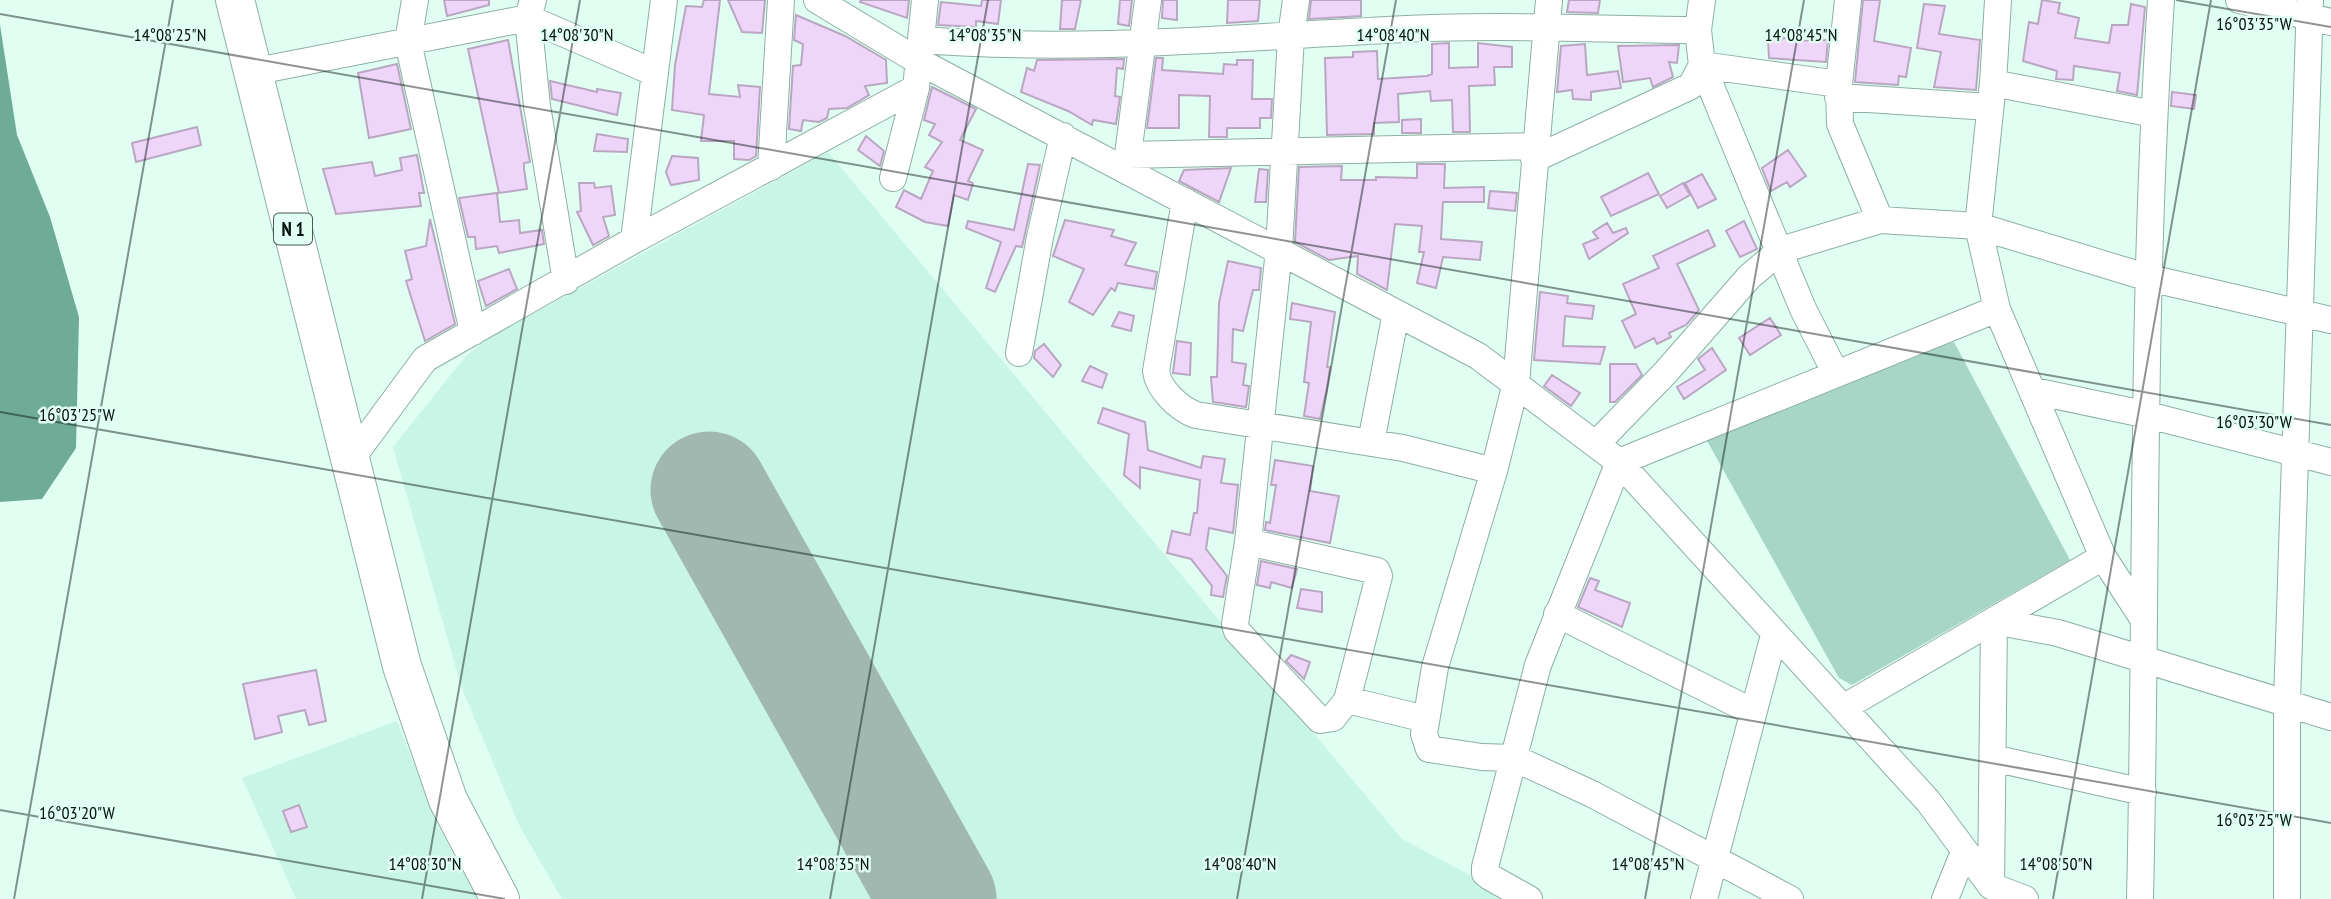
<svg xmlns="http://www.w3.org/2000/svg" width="2331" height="899" viewBox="0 0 2331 899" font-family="'PT Sans Narrow',sans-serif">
  <rect width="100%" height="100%" fill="#e1fef3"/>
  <!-- built -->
  <path fill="#c8f5e5" d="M828,152L1402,839L1515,899H562L519,825L461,686L393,447L465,357L489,338Z
    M397,721L439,828L478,899H296L242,778Z"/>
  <!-- green -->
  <path fill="#a7d6c6" d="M1954,342L2070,560L1852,685L1839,678L1701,430Z"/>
  <!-- water -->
  <path fill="#6fac98" d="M0,25L17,135L50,217L79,317L76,448L42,499L0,502Z"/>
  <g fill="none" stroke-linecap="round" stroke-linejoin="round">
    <!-- taxiway -->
    <path stroke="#a0b8b0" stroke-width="47" d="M932,899L936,896"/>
    <!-- runway -->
    <path stroke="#a0b8b0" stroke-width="117" d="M709,490L938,899"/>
  </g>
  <!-- building -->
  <path fill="#efd5f9" stroke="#b9a7c1" stroke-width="2" d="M444,0H489V5L447,16Z
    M704,0H720L709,94L740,97L738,85L760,87L756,156L749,160L734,159V141H701L704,115L672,110L675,65L686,6L702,7Z
    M728,0H765L762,33L742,32Z
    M861,0H909L907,18L860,2Z
    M982,0H1001L998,24L976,21V27L938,25L941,2L981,6Z
    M1062,0H1081L1075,29H1060Z
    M1120,0H1132L1129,26L1118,24Z
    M1163,0H1177V20L1162,18Z
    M1228,0H1260L1258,21L1227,23Z
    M1311,0H1361V16L1309,19Z
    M1569,0H1600L1598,13L1567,12Z
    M1863,0H1880L1874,41L1911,48L1906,77L1899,76L1898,85L1855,82Z
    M2042,0L2060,3L2058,13L2079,18L2075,38L2109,43L2112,25H2128L2131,4L2145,7L2137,95L2117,91L2120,73L2074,66L2073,80L2056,79L2057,71L2023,61L2029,22L2038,24Z
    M1924,4L1945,6L1939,34L1980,40L1976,90L1934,87L1941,52L1917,48Z
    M796,15L845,36L886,60L887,83L865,86L869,95L847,108L829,109L827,118L819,122L803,120L801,131L789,129L793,66L801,65L803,44L794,40Z
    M1788,38V41L1828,40L1826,62L1769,58L1768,39Z
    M508,40L530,162L524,163V169L527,189L499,193L468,49Z
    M1449,43V68L1478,67V43L1512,47V67H1494L1495,85L1469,86L1470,132H1453L1452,100L1431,101L1430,91L1398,94L1399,122L1374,123V134L1327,135L1325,58L1353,57V52L1377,51L1378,79L1427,76L1432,74V44Z
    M1585,44L1587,75L1618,71L1621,88L1591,92V100L1573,99L1572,90L1557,92L1561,46Z
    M1679,45L1677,63L1669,62L1673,77L1653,87L1650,78L1623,82L1618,46Z
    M1156,58H1163L1162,70L1223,74L1224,64L1237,65V60H1253L1252,99H1272L1271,118H1260V128H1227V137H1209L1210,96L1179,95V128H1147Z
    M1124,59L1123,69L1117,68L1115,96L1120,97L1116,124L1093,120L1092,125L1068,111L1021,92L1027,68L1034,71L1037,60Z
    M397,64L411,129L369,138L358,73Z
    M550,81L597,92V89L621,93L617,115L552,99Z
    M932,87L976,109L960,140L983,150L968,181L973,183L968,200L954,195L948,226L925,222L896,207L904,190L921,199L933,171L925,167L942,142L929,135L935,124L924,120Z
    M2172,92L2196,95L2194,109L2171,106Z
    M1421,119V133H1402V120Z
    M197,127L201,145L136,162L132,143Z
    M597,134L628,139L627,152L594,151Z
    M866,136L884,151L880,166L858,150Z
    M1788,150L1806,176L1790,187L1787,182L1771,191L1762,168Z
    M417,155L424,193H419L421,206L336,214L323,169L372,162L375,176L402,170L400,158Z
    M672,156L698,158L699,180L671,185L666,172Z
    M1028,164L1040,165L1022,247L1016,246L995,292L986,288L1001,242L966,228L968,221L1014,230Z
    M1417,164H1445L1444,188L1484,187V202H1443L1441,239L1482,242L1480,260L1443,257L1436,288L1417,283L1424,252H1419L1422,226L1395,224L1387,290L1357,274L1358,256L1329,260L1295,242L1299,167L1342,166L1341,180H1376V177L1417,178Z
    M1231,168L1219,202L1179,181L1184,170Z
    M1259,169L1268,170L1266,202H1255Z
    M1648,173L1659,194L1611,216L1601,197Z
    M1702,174L1716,199L1698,208L1685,183Z
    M579,183H594L595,188L611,186L615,215L603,217L609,236L593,245L577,212L581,211Z
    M1683,183L1690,195L1667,208L1660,196Z
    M1490,191L1517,193L1515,211L1488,208Z
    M497,193L500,222L519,220L520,233L542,230L544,244L499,253L497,246L476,249L475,237H468L459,198Z
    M430,219L455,324L425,341L406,281L412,279L405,251L426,246Z
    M1065,220L1114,230L1111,236L1136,243L1125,265L1157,272L1154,289L1118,283L1115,291L1111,288L1093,315L1069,302L1084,269L1053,256Z
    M1744,221L1757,249L1740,257L1726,231Z
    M1607,223L1613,233L1626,228L1628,233L1589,259L1583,244L1598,238L1593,232Z
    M1708,230L1715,246L1677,264L1699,310L1686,325L1669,333L1671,337L1657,344L1654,338L1635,348L1622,321L1636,314L1623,284L1659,268L1653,256Z
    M1228,261L1261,268L1259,290H1253L1243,331L1233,329L1232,362L1246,364L1243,385L1249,386L1246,407L1213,402L1211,377H1217L1219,303Z
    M509,269L517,289L486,306L478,281Z
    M1540,292L1568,296L1567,303L1594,306L1592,319L1565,316L1563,346L1605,347L1600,364L1534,360Z
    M1292,303L1335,312L1327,367H1330L1327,388L1320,419L1304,416L1309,383L1304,382L1311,322L1290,319Z
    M1119,312L1134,316L1131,331L1112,326Z
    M1770,318L1781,335L1750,355L1739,338Z
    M1177,341L1191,343L1190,375L1173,373Z
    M1044,344L1061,365L1053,377L1034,358L1035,351Z
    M1712,348L1726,370L1684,399L1677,387L1705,370L1698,359Z
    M1610,364H1636L1642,375L1615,402H1610Z
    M1090,366L1107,374L1102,388L1082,381Z
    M1552,375L1580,393L1571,406L1544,386Z
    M1103,408L1145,422L1148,450L1201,468L1203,456L1225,459L1221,483L1238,485L1233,533L1209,528L1206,549L1227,576L1223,597L1211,595L1212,586L1191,559L1167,553L1172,531L1190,535L1194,513H1197L1200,480L1140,467V488L1124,475L1129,434L1098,423Z
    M1275,460L1313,466L1310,491L1339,496L1330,543L1265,530L1266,522L1270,523L1276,485H1271Z
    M1261,561L1297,569L1292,588L1271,582L1270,588L1257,585Z
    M1590,578L1599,581L1595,590L1630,603L1622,627L1578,607Z
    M1301,589L1322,592V612L1297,608Z
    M1291,655L1310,662L1304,679L1286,661Z
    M316,670L326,721L309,725L305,710L278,716L282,732L255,739L243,684Z
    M299,805L307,827L291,832L283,811Z"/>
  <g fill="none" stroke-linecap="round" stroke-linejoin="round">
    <defs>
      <path id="minor" d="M415,0L408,42L473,332
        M533,0L528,18L537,106L566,281
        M817,0L920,62L1478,356L1619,462L1928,801L1991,886L2025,899
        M1296,0L1291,36L1279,250L1248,542L1235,624L1237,631L1320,720L1333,718L1347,700L1426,719
        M1549,0L1516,383L1494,471L1435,667L1424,734L1429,749L1482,757L1514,758L1592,794L1790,899
        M1702,0L1698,30L1702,65L1803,309L1836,374
        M1848,0L1839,84L1840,124L1880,220
        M1998,0L1993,83L1978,226L1997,309L2103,557L2144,620
        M2239,0L2331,22
        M921,40C1077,52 1231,38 1386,30C1490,24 1594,29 1698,30
        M252,72L528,18L655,73
        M1993,83L2154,114
        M1838,97L1989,107
        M1128,155L1534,146
        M1534,159L1691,86L1702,65L1839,84
        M771,167L781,0
        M1126,170L1148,0
        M893,178L916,88L925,0
        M1185,201L1156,371C1158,389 1179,409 1196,415L1403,448L1494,471
        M634,240L664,0
        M1019,353L1040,237L1063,136
        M2034,391L2148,415L2331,462
        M1371,442L1396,313
        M1597,443L1666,372L1749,277L1781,250L1880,220L1978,226L2149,278L2331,320
        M352,458L425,359L634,240L916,88
        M1248,542L1377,571L1379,576L1347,700
        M1557,614L1751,711
        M1843,708L2103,557
        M1993,758L2143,792
        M1991,886L1994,621L2058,633L2331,717
        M1529,899L1490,877L1485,873V867L1538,665L1619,462L1997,309
        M1704,899L1774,635
        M1945,899L1964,852
        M2140,899C2147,599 2141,299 2161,0
        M2287,899V702L2310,0"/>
      <path id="highway" d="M235,0L402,666L448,800L500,899"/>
    </defs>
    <!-- minor casing -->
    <use href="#minor" stroke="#8dafa3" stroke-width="28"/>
    <!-- highway casing -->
    <use href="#highway" stroke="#8dafa3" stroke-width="40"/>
    <!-- minor -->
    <use href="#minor" stroke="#fff" stroke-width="26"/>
    <!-- highway -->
    <use href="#highway" stroke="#fff" stroke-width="38"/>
  </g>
  <!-- ticks -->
  <path fill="none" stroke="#05120e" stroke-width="2" stroke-opacity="0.45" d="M2176,0L2331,27M0,14L2331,425M0,412L2331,823M0,810L505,899M14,899L173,0M422,899L580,0M830,899L988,0M1237,899L1396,0M1645,899L1804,0M2053,899L2211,0"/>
  <g text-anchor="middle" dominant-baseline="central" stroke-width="5" stroke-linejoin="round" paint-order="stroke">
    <!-- shield labels -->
    <rect fill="#e1fef3" stroke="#475953" stroke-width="2" x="274" y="213.5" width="38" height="31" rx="5"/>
    <g font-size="19" font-weight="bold" fill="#05120e">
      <text x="293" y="229">N 1</text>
    </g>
  </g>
  <g font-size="18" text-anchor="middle" fill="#05120e" stroke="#e1fef3" stroke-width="5" stroke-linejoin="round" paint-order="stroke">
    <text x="2254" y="30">16°03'35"W</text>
    <text x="170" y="41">14°08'25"N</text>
    <text x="577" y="41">14°08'30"N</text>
    <text x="985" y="41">14°08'35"N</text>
    <text x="1393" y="41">14°08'40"N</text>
    <text x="1801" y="41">14°08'45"N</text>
    <text x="77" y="421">16°03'25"W</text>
    <text x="2254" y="428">16°03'30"W</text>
    <text x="77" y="819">16°03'20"W</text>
    <text x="2254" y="826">16°03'25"W</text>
    <text x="425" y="870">14°08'30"N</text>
    <text x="833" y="870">14°08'35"N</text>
    <text x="1240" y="870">14°08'40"N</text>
    <text x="1648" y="870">14°08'45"N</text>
    <text x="2056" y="870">14°08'50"N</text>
  </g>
</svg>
